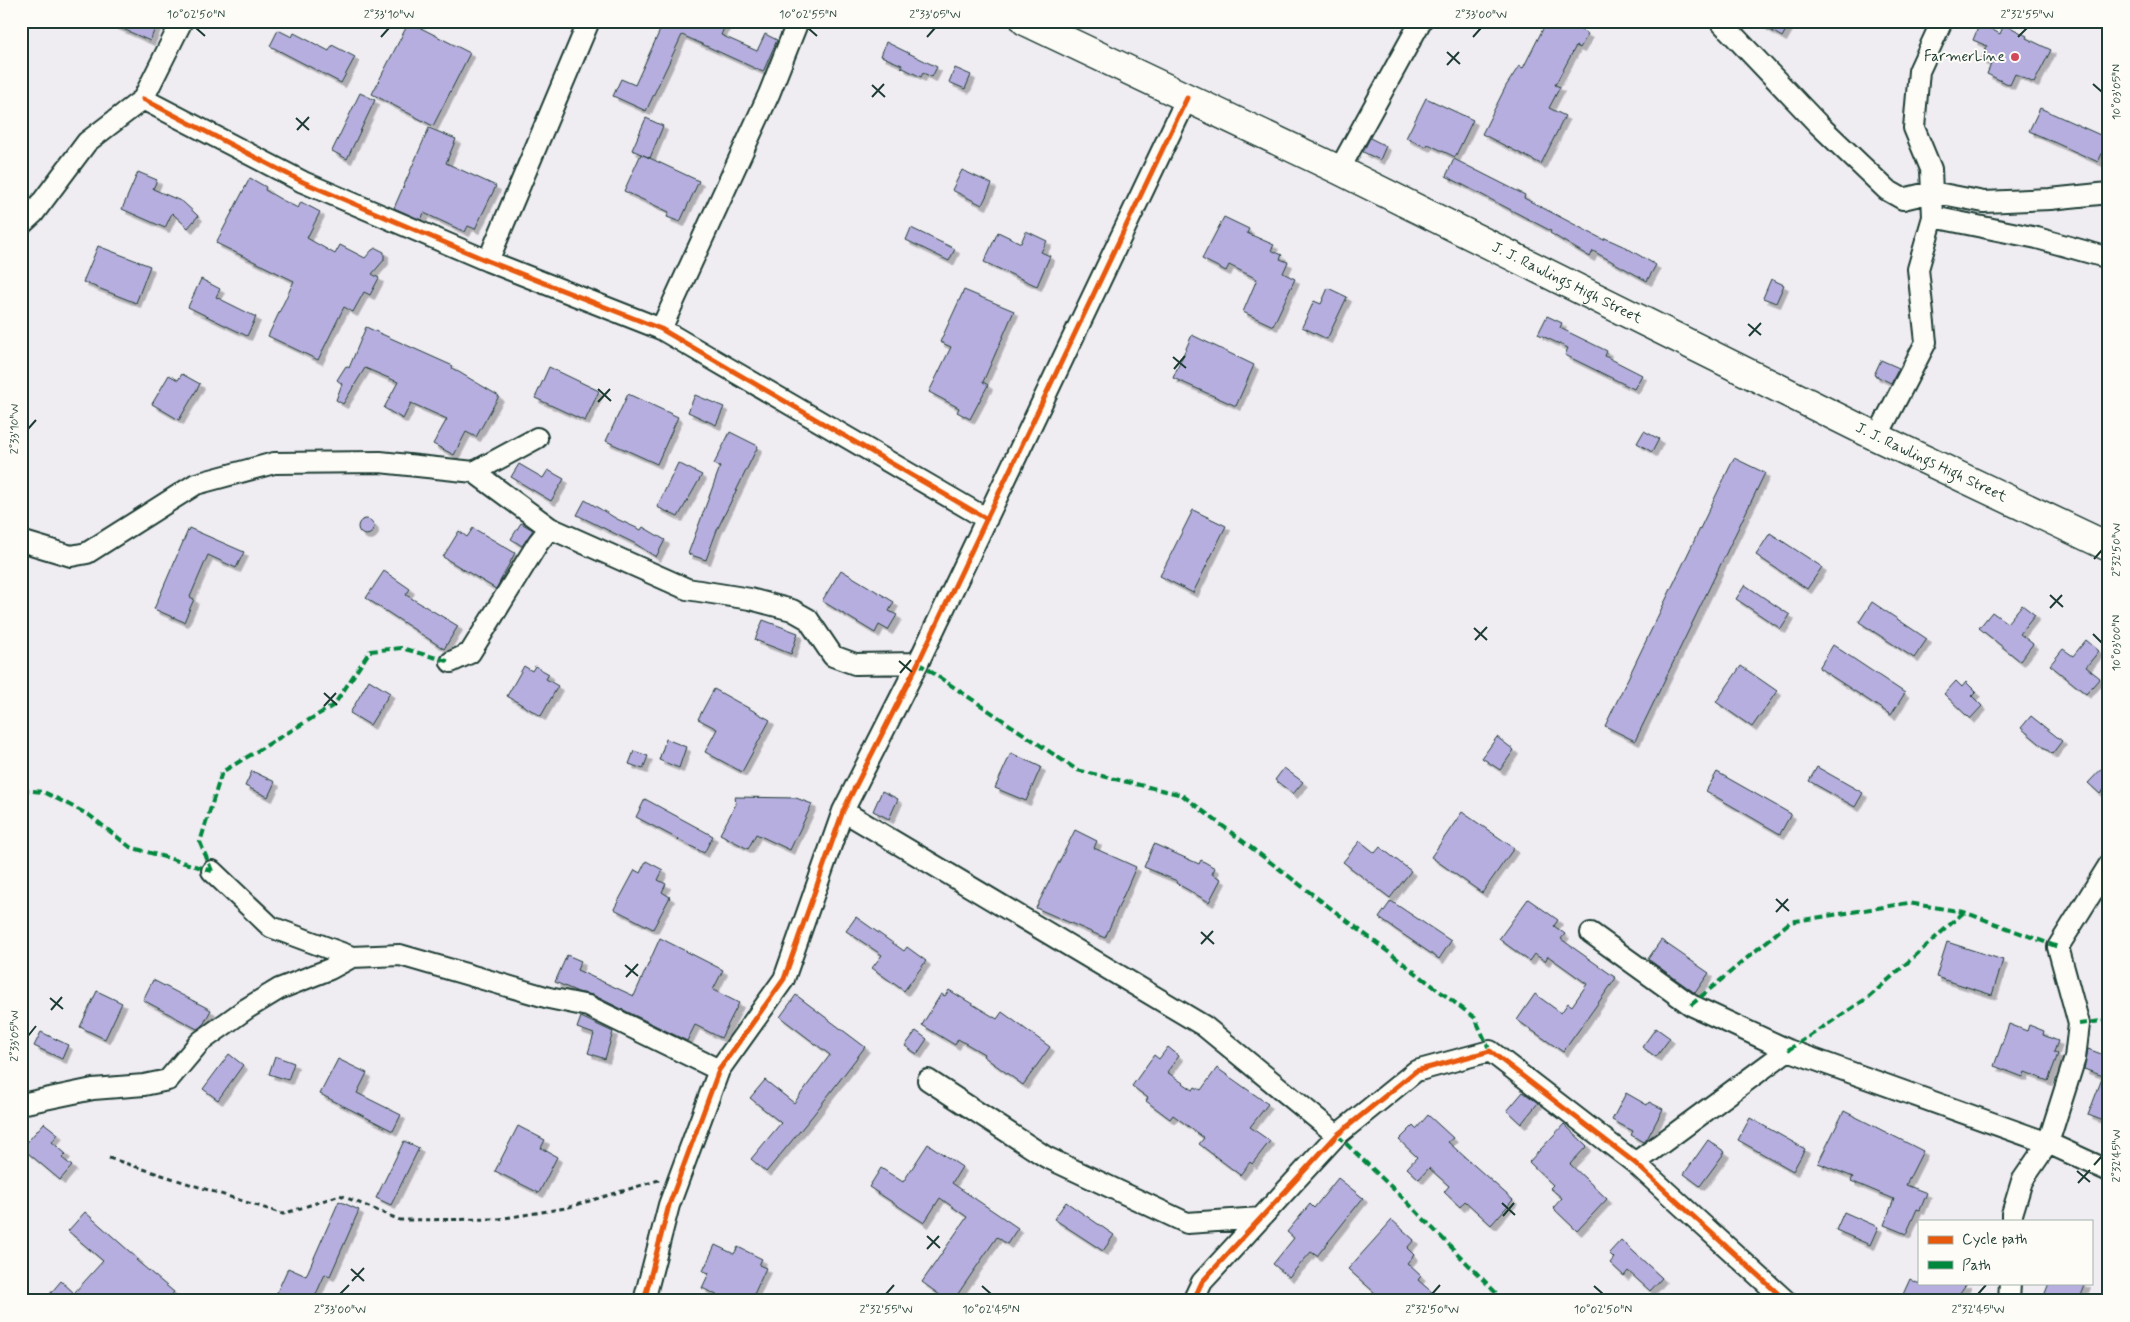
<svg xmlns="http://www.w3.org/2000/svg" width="2130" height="1322" viewBox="0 0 2130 1322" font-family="Mynerve,sans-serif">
  <defs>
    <filter id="shadow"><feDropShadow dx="4.5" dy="4.5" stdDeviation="0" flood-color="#0004"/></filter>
  </defs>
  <rect width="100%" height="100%" fill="#efecf2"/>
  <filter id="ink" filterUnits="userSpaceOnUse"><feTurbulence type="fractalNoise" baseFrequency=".02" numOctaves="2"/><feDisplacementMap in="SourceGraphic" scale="10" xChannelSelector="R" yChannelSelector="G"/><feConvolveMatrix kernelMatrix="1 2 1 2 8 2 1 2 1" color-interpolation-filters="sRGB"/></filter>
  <g filter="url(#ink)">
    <!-- building -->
    <path fill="#b6aedf" stroke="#1f3d34" filter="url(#shadow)" d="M105,21H158L150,41Z
      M652,21H727L721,35L757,51L765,34L777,40L763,72L682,35L646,111L613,96L621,79L635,85L662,26Z
      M1547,21H1564L1588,34L1580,48L1576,46L1555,85L1560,87L1549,108L1565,116L1541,164L1482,134L1506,86L1519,66L1523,68Z
      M1755,21H1791L1782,37Z
      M409,22L470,53L433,126L372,94Z
      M1980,23L2000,34L2004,24L2027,36L2026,38L2051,50L2034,83L2015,74L2010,85L1987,74L1991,64L1981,60L1987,46L1973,40Z
      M278,30L292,37L294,33L329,51L332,45L355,57L341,83L270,46Z
      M886,42L937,67L932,77L923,73L921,77L901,67L902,65L881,56Z
      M955,68L971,75L965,89L949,82Z
      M360,93L375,100L347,159L332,151Z
      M1426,98L1473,120L1455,157L1428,144L1426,147L1406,138Z
      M2040,108L2109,139L2098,162L2029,131Z
      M646,118L663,126L650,158L632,150Z
      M429,128L456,139L446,163L496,186L475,229L468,226L465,232L424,213L421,220L394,208Z
      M1370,138L1386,146L1380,160L1363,152Z
      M641,154L699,181L680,222L667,217L669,212L624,191Z
      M1454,159L1525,195L1524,198L1604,240L1605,238L1625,247L1656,265L1647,281L1593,251L1590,257L1550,233L1551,231L1446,176Z
      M962,170L992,184L982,205L952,190Z
      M138,172L157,180L153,189L183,202L198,216L188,228L172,213L165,228L122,209Z
      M250,178L266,187L265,190L282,200L298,208L301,202L320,212L307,238L335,254L340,245L365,258L372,250L376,248L384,252V260L372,274L379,278L370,295L364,292L353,312L344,307L318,360L268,336L294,281L216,243Z
      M1224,217L1249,229L1247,233L1274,245L1271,250L1282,255L1280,259L1288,262L1283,273L1295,279L1273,326L1243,312L1257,279L1229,265L1226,271L1202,259Z
      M911,228L955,249L949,261L906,240Z
      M1026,231L1047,241L1041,252L1050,256L1037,286L984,262L998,232L1021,243Z
      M98,246L150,266L136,303L83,282Z
      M201,279L220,289L216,297L256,317L247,336L188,307Z
      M1771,279L1784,285L1776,303L1763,298Z
      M1328,288L1347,297L1327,339L1302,327L1314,301L1321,304Z
      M964,290L1014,311L983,382L988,385L970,419L957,412L959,408L929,392L951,347L940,342Z
      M1547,316L1562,323L1560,328L1607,351L1605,356L1642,375L1634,389L1565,355L1568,348L1538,334Z
      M366,327L453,366L452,368L499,396L476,437L466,432L454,455L433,444L447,419L411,403L403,419L384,408L398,382L365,368L343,404L336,400L342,384L337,380L346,366L349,368Z
      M1192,335L1254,365L1236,406L1173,378Z
      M1881,360L1899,368L1891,383L1874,375Z
      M549,367L599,391L585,421L535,398Z
      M182,374L200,384L179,420L152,404L169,375L178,380Z
      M628,394L678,417L657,464L606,441Z
      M695,395L724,407L716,425L688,412Z
      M1644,431L1659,439L1652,452L1637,443Z
      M730,432L758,446L717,530L706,560L688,554L720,467L714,464Z
      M1734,458L1765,473L1635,741L1605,726Z
      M678,463L702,475L678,517L657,507Z
      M519,464L543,478L548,470L564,479L551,501L511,477Z
      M585,500L617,519L641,530L643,527L665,540L656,557L634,543L577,515Z
      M1193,510L1226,526L1193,593L1160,576Z
      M358 527a8 8 0 1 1 16 0a8 8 0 1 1-16 0Z
      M521,523L533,530L522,546L511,539Z
      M189,528L244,552L236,568L208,555L190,597L194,599L184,622L154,609Z
      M473,528L515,553L496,589L443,557L459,531L467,537Z
      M1770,533L1822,567L1807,589L1756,555Z
      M841,570L894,602L889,611L897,615L888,630L879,625L875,633L822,601Z
      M384,571L410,589L406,595L458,626L444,649L366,598Z
      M1745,585L1790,615L1781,629L1736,599Z
      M1872,602L1927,639L1914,658L1859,622Z
      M2022,605L2035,615L2020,634L2033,644L2020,661L1979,628L1992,612L2007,623Z
      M763,620L798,633L791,654L755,640Z
      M2086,640L2099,651L2086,667L2100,678L2086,694L2050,665L2063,649L2073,656Z
      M1833,645L1905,693L1891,715L1819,668Z
      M524,666L532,671L535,666L549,674L546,679L558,686L541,716L507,696Z
      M1741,666L1777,691L1752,727L1716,702Z
      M369,680L390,693L370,725L350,713Z
      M1956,681L1962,687L1966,682L1976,692L1972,696L1982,706L1970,719L1944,694Z
      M714,689L770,720L742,772L705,752L717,729L698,719Z
      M2031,716L2062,741L2052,754L2021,728Z
      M1497,737L1514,750L1500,770L1482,758Z
      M666,739L686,747L679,768L659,760Z
      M634,751L648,756L643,769L629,764Z
      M1011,753L1041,767L1026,801L995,788Z
      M2109,761V784L2100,794L2088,783Z
      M1817,767L1863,793L1855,807L1809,781Z
      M1284,768L1303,782L1293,794L1275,780Z
      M252,771L275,782L268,797L245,786Z
      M1717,772L1791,814L1780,834L1706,791Z
      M882,791L898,799L889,819L873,811Z
      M735,797L796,798L812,804L790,850L756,834L748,849L720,834L736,804Z
      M645,799L713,836L704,853L636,817Z
      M1462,812L1514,848L1482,893L1431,857Z
      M1075,830L1097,841L1094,848L1136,867L1105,938L1036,908Z
      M1360,841L1375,853L1380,847L1411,871L1390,898L1343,862Z
      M1154,844L1199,864L1201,860L1215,868L1212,874L1221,879L1209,902L1176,883L1177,881L1144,867Z
      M646,861L663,870L658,880L666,884L662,892L670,897L653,929L614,909L635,870L640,873Z
      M1528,899L1558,920L1554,926L1565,934L1561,939L1616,978L1563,1052L1517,1020L1535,994L1561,1013L1568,1003L1572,1006L1587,984L1548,956L1545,961L1534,954L1529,961L1499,939Z
      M1391,901L1451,941L1439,959L1379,918Z
      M856,917L904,951L907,947L926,961L904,991L872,968L882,955L846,931Z
      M660,938L723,970L713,990L739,1003L721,1038L695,1025L687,1041L593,995L578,992L555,982L567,955L581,961L577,970L634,996Z
      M1661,940L1709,973L1695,993L1648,959Z
      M1947,942L2003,960L1992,995L1936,977Z
      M153,980L211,1010L203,1025L197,1029L143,1000Z
      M949,990L997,1019L1002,1012L1050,1047L1023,1085L983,1056L984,1054L958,1039L955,1045L922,1025L941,994L945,996Z
      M97,991L122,1003L105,1039L80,1027Z
      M796,995L865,1047L814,1114L766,1172L751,1159L781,1123L750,1098L765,1080L794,1103L830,1055L780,1017Z
      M581,1017L613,1032L605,1059L588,1053L594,1034L577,1028Z
      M2009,1024L2027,1031L2029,1025L2044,1031L2043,1035L2058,1041L2054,1052L2058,1054L2048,1081L2025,1072L2023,1077L1994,1066Z
      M1656,1028L1670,1038L1656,1057L1642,1047Z
      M916,1031L927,1039L917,1054L905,1046Z
      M41,1032L68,1045L62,1059L34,1046Z
      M1168,1047L1179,1056L1167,1072L1193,1090L1195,1087L1201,1090L1217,1068L1268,1104L1250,1127L1270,1141L1252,1164L1250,1162L1240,1175L1199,1144L1204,1138L1173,1115L1170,1119L1146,1101L1148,1098L1132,1086L1154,1055L1159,1059Z
      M2088,1049L2109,1057V1123L2088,1115L2103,1076L2084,1069Z
      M229,1054L243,1065L218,1100L203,1089Z
      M275,1056L294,1063L288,1080L269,1074Z
      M338,1059L367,1073L357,1093L401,1115L393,1131L320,1094Z
      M1523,1092L1538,1103L1521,1124L1507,1111Z
      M1626,1093L1647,1105L1649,1102L1663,1109L1647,1139L1643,1142L1631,1135L1633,1131L1612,1120Z
      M1844,1111L1923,1151L1906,1185L1927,1193L1920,1210L1917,1209L1906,1234L1884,1225L1894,1199L1851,1181L1853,1177L1818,1163Z
      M1428,1115L1453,1138L1448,1142L1513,1200L1491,1225L1465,1201L1460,1207L1444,1192L1449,1186L1429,1168L1419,1179L1407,1168L1417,1157L1399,1140L1413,1126L1416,1129Z
      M1750,1118L1805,1149L1793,1171L1738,1140Z
      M44,1123L58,1134L52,1142L66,1154L62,1158L72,1166L60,1180L22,1148Z
      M1564,1124L1587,1146L1570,1164L1607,1199L1577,1231L1553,1208L1562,1198L1550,1188L1553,1185L1529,1162Z
      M518,1126L545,1140L541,1148L557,1157L539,1193L495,1171Z
      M1708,1140L1725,1152L1700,1186L1684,1174Z
      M404,1141L419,1148L391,1205L376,1198Z
      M928,1144L962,1167L952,1183L1018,1228L1007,1244L997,1237L953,1301H948L922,1282L967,1217L940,1198L924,1223L869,1187L881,1168L903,1182Z
      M1338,1178L1363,1198L1317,1256L1311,1252L1289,1277L1273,1264L1294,1238L1287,1232L1310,1204L1314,1208Z
      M339,1201L359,1210L330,1276L325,1274L313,1301H273L288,1268L306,1276Z
      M1066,1202L1114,1235L1103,1251L1054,1219Z
      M85,1212L138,1259L136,1260L174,1292L167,1301H44L61,1281L74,1293L103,1261L68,1231Z
      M1844,1212L1878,1227L1870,1245L1836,1230Z
      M1392,1220L1414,1240L1407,1248L1414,1255L1407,1263L1421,1276L1418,1280L1442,1301H1384L1348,1269Z
      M1621,1240L1662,1278L1650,1291L1628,1271L1624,1276L1610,1263L1614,1258L1609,1253Z
      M715,1245L734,1254L738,1247L762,1259L759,1265L766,1268L751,1301H729L702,1288L709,1273L703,1271Z
      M1910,1279L1917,1283H1967L1954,1301H1900Z
      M2049,1283H2086L2079,1301H2042Z"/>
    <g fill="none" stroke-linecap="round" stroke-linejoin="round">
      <defs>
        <path id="street" d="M1720,21L1819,125L1887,190L1903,199L1932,192L1984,202L2050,199L2109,193
          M143,99L303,182L488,261L661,329L987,519
          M1339,170L1421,21
          M1933,217L2037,238L2109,258
          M21,225L33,214L87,142L143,99L182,21
          M488,261L589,21
          M661,329L769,94L798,21
          M1877,437L1926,342L1918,269L1933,217L1931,169L1914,128L1919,71L1942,21
          M474,472L550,528L687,589L750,599L792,610L808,619L833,656L855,664L918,663
          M21,541L71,556L87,553L196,484L274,463L380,462L474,472L537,438
          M451,662L470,653L538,543L550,528
          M843,811L1204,1026L1337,1135
          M212,871L271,927L352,957L400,955L549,998L588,1006L719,1070
          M1591,933L1691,1005L1788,1050L2048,1143L2109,1171
          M928,1080L1046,1157L1187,1223L1261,1218
          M21,1104L93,1089L144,1085L168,1080L200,1042L246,1009L279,989L330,969L352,957
          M1635,1163L1788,1050
          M2012,1221V1214L2022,1181L2048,1143L2075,1058L2079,1024L2058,947L2109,865
          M644,1301L669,1205L719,1070L784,979L843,811L918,663L1187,98
          M1193,1301L1202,1282L1337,1135L1416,1071L1490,1051L1635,1163L1786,1301
          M2009,1301L2010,1283"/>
        <g id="primary">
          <path id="s1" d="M1025,21L1339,170L1877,437L2109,547"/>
        </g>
      </defs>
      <!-- street casing -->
      <use href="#street" stroke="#1f3d34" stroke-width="24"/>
      <!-- primary casing -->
      <use href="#primary" stroke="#1f3d34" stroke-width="31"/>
      <!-- path -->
      <path stroke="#1f3d34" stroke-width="3" stroke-dasharray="5 4" stroke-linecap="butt" d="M109,1158L283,1214L340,1195L400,1220L499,1219L566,1208L659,1180"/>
      <!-- street -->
      <use href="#street" stroke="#fdfcf7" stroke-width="20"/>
      <!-- primary -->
      <use href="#primary" stroke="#fdfcf7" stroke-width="28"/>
      <!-- quiet -->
      <path stroke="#00873e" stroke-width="4" stroke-dasharray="8 4" stroke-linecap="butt" d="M918,663L1077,770L1182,795L1475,1018L1490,1051
        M21,790L44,792L89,815L130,847L212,871
        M212,871L200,842L222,772L334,705L370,651L401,648L451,662
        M1691,1005L1790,922L1908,903L1964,912L2058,947
        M2079,1024L2109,1020
        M1788,1050L1869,997L1964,912
        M1337,1135L1407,1202L1504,1301"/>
      <defs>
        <path id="cycleway" d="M143,99L303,182L488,261L661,329L987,519
          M644,1301L669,1205L719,1070L784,979L843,811L918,663L1187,98
          M1193,1301L1202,1282L1337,1135L1416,1071L1490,1051L1635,1163L1786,1301"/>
      </defs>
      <!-- cycleway casing -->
      <use href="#cycleway" stroke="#fdfcf7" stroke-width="8"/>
      <!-- cycleway -->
      <use href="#cycleway" stroke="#e8590c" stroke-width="5"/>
    </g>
  </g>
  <!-- ticks -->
  <path fill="none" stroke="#1f3d34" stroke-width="2" d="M196,28L205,36M808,28L817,36M381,37L389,28M927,37L935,28M1473,37L1481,28M2018,37L2027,28M1447,52L1460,64M1447,65L1459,52M2093,84L2102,92M872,85L885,97M872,97L884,84M296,118L309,130M297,130L309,117M1748,324L1761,335M1749,336L1761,323M1173,357L1186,368M1174,369L1185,356M598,389L611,401M598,402L610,389M28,429L36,420M2094,559L2102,550M2050,595L2063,607M2050,608L2062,595M1474,628L1487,640M2093,634L2102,643M1475,640L1487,627M899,661L912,672M900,673L911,660M324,693L337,705M324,706L336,693M1776,899L1789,911M1776,912L1788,899M1201,932L1214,944M1201,944L1213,931M625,965L638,976M626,977L638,964M50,998L63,1009M51,1010L62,997M28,1036L36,1026M2094,1165L2102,1156M2077,1171L2090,1182M2078,1183L2090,1170M1502,1203L1515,1215M1503,1216L1514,1203M927,1236L940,1248M927,1249L939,1236M351,1269L364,1281M352,1281L364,1268M982,1286L991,1294M1594,1286L1603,1294M340,1294L349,1285M886,1294L894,1285M1432,1294L1440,1285M1978,1294L1986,1285"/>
  <!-- markers -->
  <circle fill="#d1495b" stroke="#fdfcf7" stroke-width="2" cx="2015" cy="57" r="5"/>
  <g text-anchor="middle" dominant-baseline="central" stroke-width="4" stroke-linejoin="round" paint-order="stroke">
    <!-- poi labels -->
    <g font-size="15" fill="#1f3d34" stroke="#fdfcf7" text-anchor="end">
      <text x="2005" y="57">FarmerLine</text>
    </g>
    <!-- street labels -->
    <g font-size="15" fill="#1f3d34" stroke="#fdfcf7">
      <text stroke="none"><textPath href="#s1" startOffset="602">J. J. Rawlings High Street</textPath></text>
      <text stroke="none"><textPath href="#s1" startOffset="1008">J. J. Rawlings High Street</textPath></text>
    </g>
  </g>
  <!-- margin -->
  <rect width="2130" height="1322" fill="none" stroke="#fdfcf7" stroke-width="55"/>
  <!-- legend -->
  <rect x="1918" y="1220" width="175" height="65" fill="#fdfcf7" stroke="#a4b0a9"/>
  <rect x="1928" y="1236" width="25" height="8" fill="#e8590c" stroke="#a4b0a9"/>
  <text x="1962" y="1244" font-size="15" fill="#1f3d34">Cycle path</text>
  <rect x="1928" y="1261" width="25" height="8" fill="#00873e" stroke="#a4b0a9"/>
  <text x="1962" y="1270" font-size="15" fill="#1f3d34">Path</text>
  <rect x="28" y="28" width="2074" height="1266" fill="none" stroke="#1f3d34" stroke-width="2"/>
  <g font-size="12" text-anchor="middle" fill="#1f3d34">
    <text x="196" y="18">10°02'50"N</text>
    <text x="389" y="18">2°33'10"W</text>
    <text x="808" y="18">10°02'55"N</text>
    <text x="935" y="18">2°33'05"W</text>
    <text x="1481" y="18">2°33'00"W</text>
    <text x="2027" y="18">2°32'55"W</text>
    <text transform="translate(2116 92) rotate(-90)" y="4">10°03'05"N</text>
    <text transform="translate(14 429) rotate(-90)" y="4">2°33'10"W</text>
    <text transform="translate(2116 550) rotate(-90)" y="4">2°32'50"W</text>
    <text transform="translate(2116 643) rotate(-90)" y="4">10°03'00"N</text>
    <text transform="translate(14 1036) rotate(-90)" y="4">2°33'05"W</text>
    <text transform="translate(2116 1156) rotate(-90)" y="4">2°32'45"W</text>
    <text x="340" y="1313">2°33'00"W</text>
    <text x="886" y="1313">2°32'55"W</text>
    <text x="991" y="1313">10°02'45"N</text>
    <text x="1432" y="1313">2°32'50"W</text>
    <text x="1603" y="1313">10°02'50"N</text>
    <text x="1978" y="1313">2°32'45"W</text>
  </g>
</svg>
